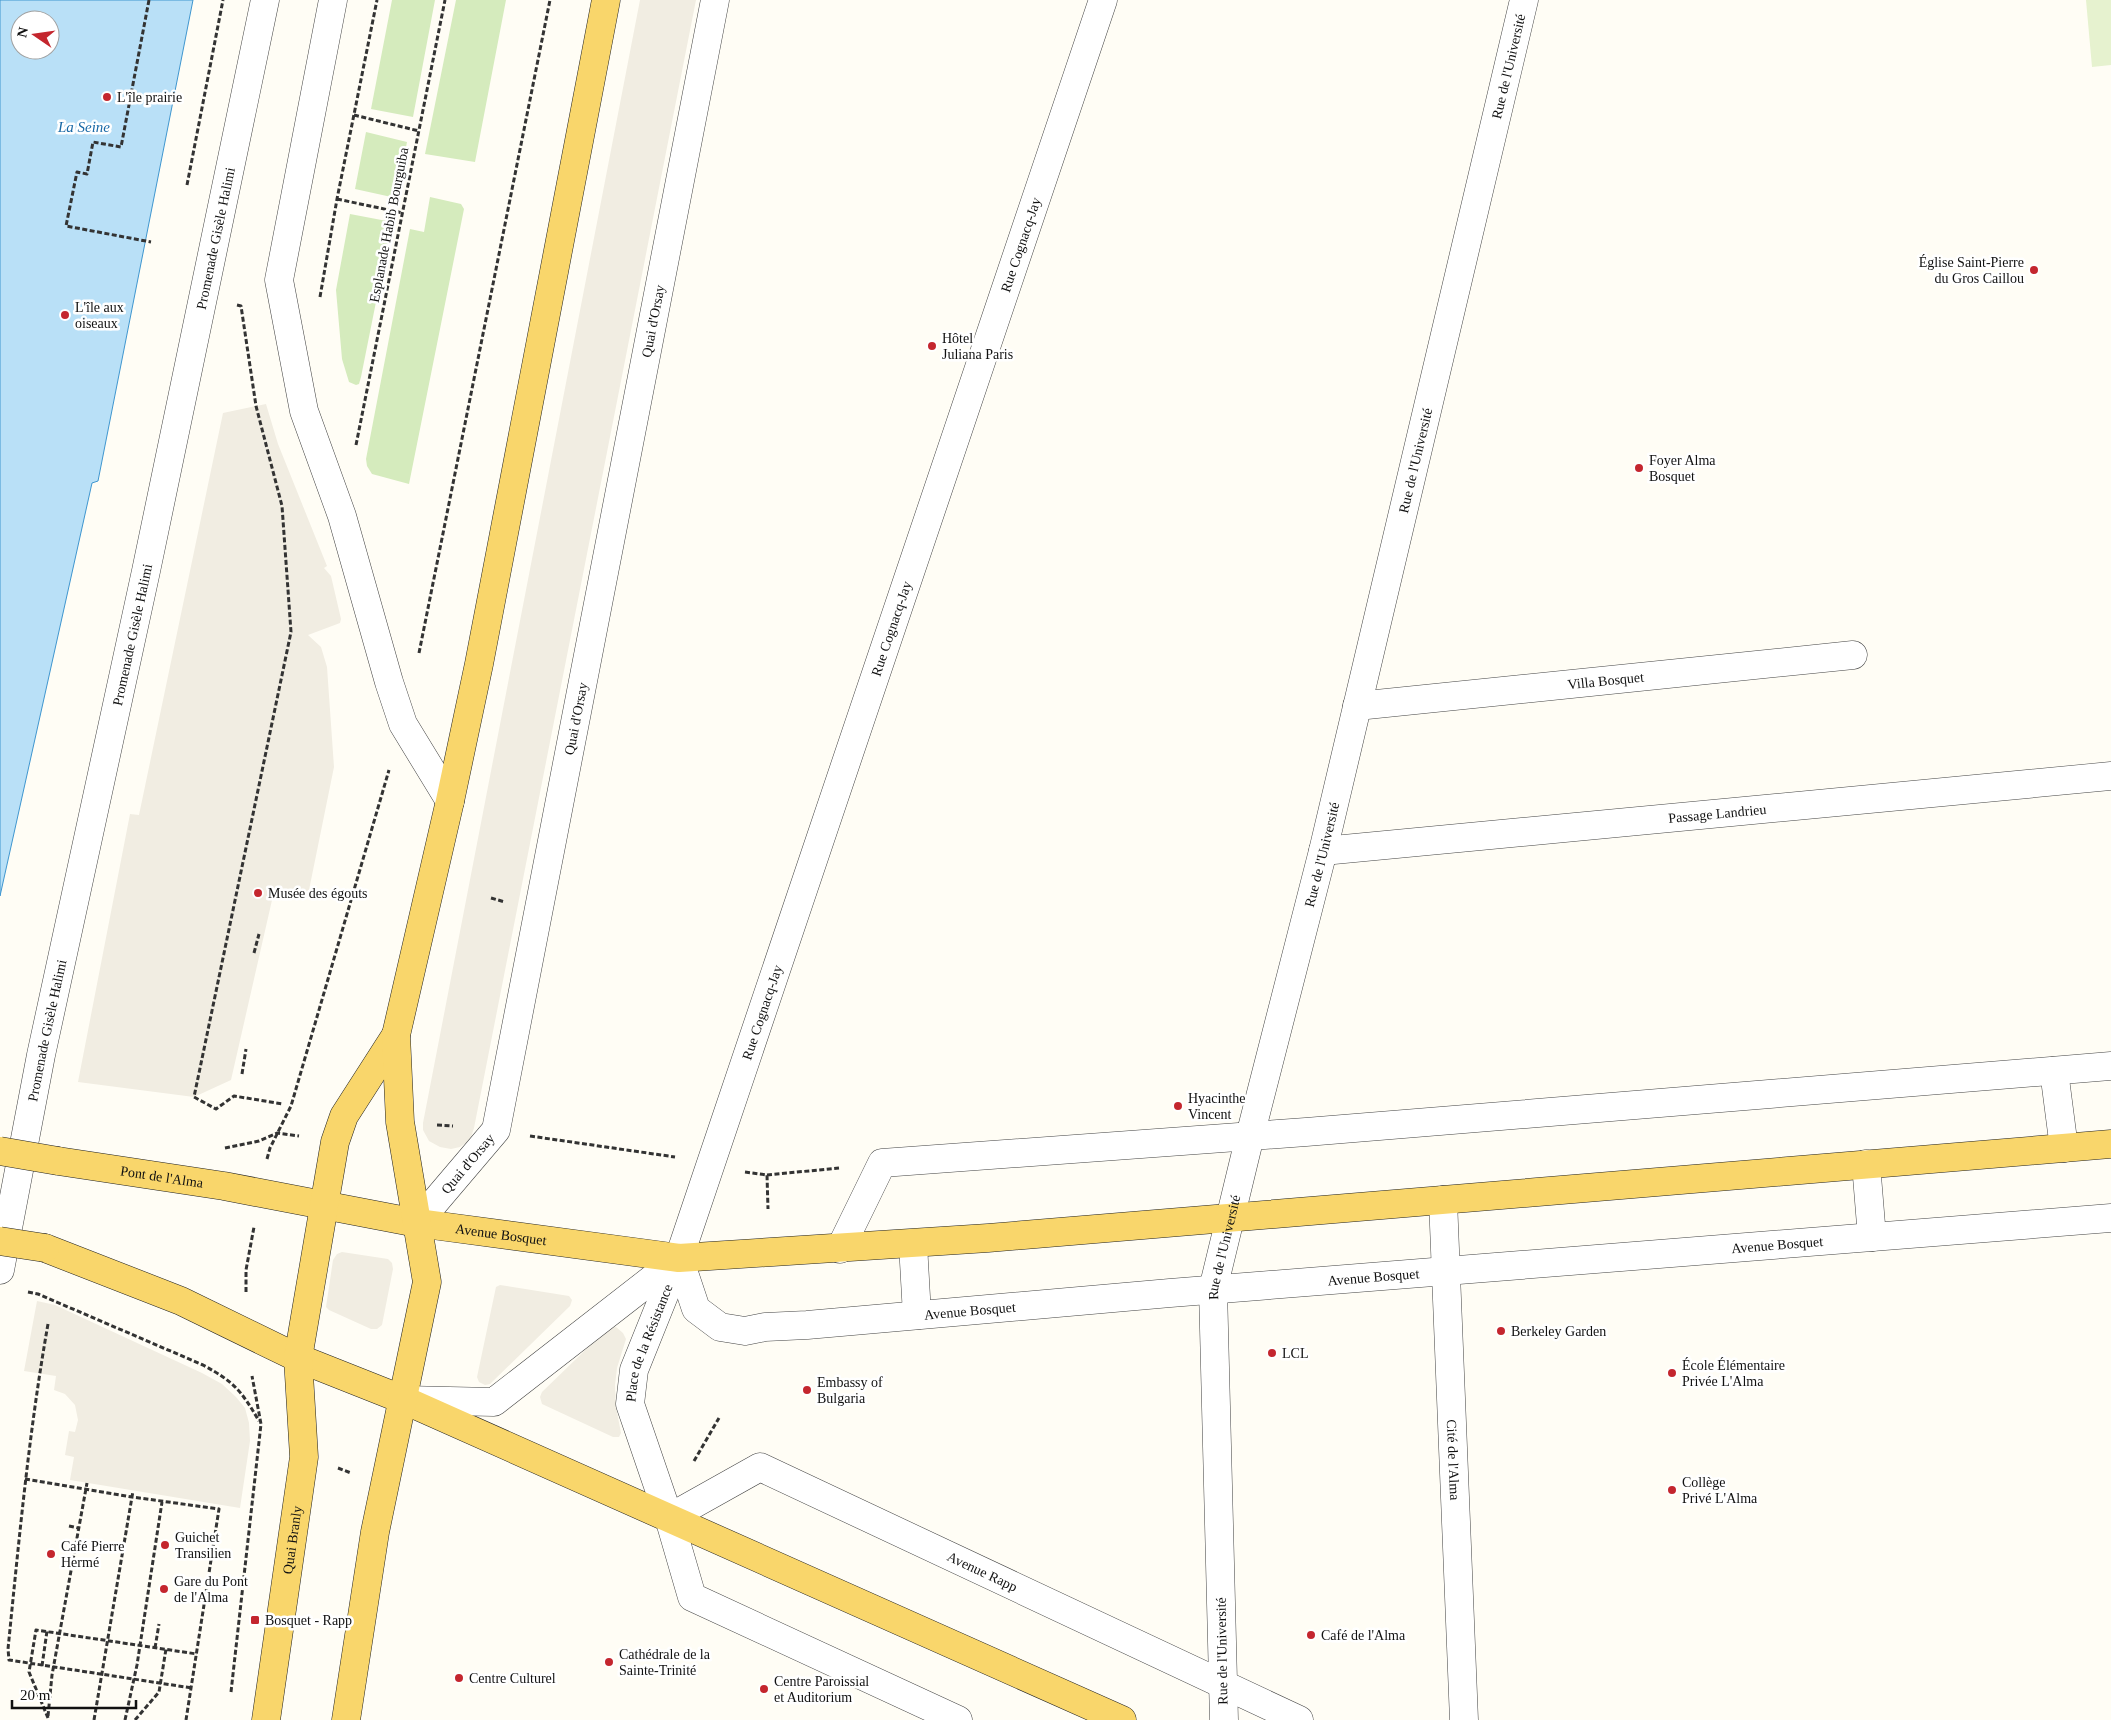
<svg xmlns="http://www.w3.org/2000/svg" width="2111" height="1720" viewBox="0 0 2111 1720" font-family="Georgia,serif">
  <rect width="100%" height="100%" fill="#fffdf5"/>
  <!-- green -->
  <path fill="#d5ebbd" d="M392,0H435L413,117L371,109Z
    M456,0H506L475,162L425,154Z
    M366,132L407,142L396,198L355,189Z
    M430,197L461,204L464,209L409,484L372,474L367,466L366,459L410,229L424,232Z
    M350,214L392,222L361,377L359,384L356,385L349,382L342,359L336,290Z"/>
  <!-- pitch -->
  <path fill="#e6f2cf" d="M2086,0H2111V65L2092,67Z"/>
  <!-- plaza -->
  <path fill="#f1ede2" d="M640,0H696L474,1128L470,1140L460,1147L451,1149L440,1147L429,1141L423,1130V1123Z
    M266,404L278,444L327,566L324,568L331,576L341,619L340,623L308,635L321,647L327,667L334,767L309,890L303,893L275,887L231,1080L194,1097L78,1082L130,814L139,815L223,413Z
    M342,1252L388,1259L392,1263L393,1269L382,1325L377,1329H371L329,1310L326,1307L333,1260L337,1254Z
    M500,1285L569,1296L572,1300L570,1306L490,1384L485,1385L479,1382L477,1377L496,1287Z
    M37,1301L55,1305L202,1373L222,1384L236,1397L245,1408L249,1423L250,1441L240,1508L70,1480L74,1457L65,1455L69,1431L75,1432L78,1420L75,1405L65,1394L54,1390L56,1376L24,1371Z
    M616,1327L623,1333L626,1339L617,1368L615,1385L616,1407L621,1433L619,1437H613L542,1404L540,1397L542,1392L608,1328Z"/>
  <!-- water -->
  <path fill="#b9e0f7" stroke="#3f96cf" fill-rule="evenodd" d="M0,0H193L98,481L92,483L0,896ZM20,20H50V50H20Z"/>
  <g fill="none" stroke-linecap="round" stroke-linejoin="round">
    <defs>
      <g id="minor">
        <path d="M333,0L279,280L304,411L342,516L389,682L403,724L450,801"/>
        <path id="s1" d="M1357,706L1853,655"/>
        <path id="s2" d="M1323,851L2111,776"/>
        <path d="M2054,1071L2064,1148"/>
        <path d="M1866,1164L1872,1237"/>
        <path id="s3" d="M1443,1200L1464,1720"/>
        <path id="s4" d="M417,1223L496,1130L715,0"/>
        <path d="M913,1244L917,1315"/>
        <path d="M840,1249L882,1163L1306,1132L2111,1066"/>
        <path id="s5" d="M679,1258L696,1309L720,1327L745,1331L765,1327L807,1325L1170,1293L2111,1218"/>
        <path id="s6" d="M0,1270L41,1055L146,571L265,0"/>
        <path d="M404,1400L494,1402L678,1259"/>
        <path id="s7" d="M669,1518L760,1467L1299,1720"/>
        <path id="s8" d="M958,1720L692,1597L669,1518L630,1404L634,1370L679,1258L1103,0"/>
        <path id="s9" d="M1224,1720L1213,1289L1250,1136L1323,851L1524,0"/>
      </g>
      <g id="major">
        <path id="s10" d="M58,1161L224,1186L417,1223L679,1258L988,1238L2111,1144"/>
        <path d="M45,1248L181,1301L298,1358L404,1400L1122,1720"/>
        <path id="s11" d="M266,1720L304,1457L298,1358L335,1142L344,1116L396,1035"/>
        <path d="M346,1720L375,1532L427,1282L400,1122L396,1035L450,801L479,664L606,0"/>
      </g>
    </defs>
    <!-- minor casing -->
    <use href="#minor" stroke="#444" stroke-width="29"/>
    <!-- major casing -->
    <use href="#major" stroke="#222" stroke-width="29"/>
    <!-- path -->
    <path stroke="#333" stroke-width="3" stroke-dasharray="5 2.5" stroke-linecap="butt" d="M149,0L121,147L93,142L87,174L77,172L66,226L151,242
      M354,115L419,131
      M187,185L223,0
      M337,199L403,213
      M320,297L337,199L377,0
      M237,305L241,306L256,406L282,506L291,632L194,1097L216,1109L234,1096L283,1104
      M356,445L445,0
      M419,653L550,0
      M491,898L505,902
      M254,953L259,934
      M242,1074L246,1049
      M437,1125L453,1126
      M530,1136L675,1157
      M225,1148L259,1141L277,1133L299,1136
      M267,1159L270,1148L291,1106L389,770
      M745,1172L767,1175L768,1209
      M767,1175L839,1168
      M28,1292L38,1294L203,1365C234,1382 241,1390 259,1421
      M246,1292V1270L254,1227
      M48,1324C29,1431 19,1540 8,1649L9,1660L192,1688
      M694,1461L719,1418
      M338,1468L351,1473
      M25,1479L132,1497L219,1509L186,1720
      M69,1526L78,1528
      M155,1648L159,1624
      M42,1666L47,1631
      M231,1692L261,1424L252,1376
      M48,1716L52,1675L87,1483
      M48,1718L29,1672L36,1630L197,1654
      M94,1720L133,1491
      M125,1720L137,1665L162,1502
      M135,1720L159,1692L166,1649"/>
    <!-- minor -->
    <use href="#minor" stroke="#fff" stroke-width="28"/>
    <!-- major -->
    <use href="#major" stroke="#f9d66b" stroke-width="28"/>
    <defs>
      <path id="major-bridge" d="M0,1151L58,1161
        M0,1241L45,1248"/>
    </defs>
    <!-- major-bridge casing -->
    <use href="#major-bridge" stroke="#222" stroke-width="29" stroke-linecap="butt"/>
    <!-- major-bridge -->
    <use href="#major-bridge" stroke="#f9d66b" stroke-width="28"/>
  </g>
  <!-- markers -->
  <g fill="#c4262e" stroke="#fff" stroke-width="2">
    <circle cx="107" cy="97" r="5"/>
    <circle cx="2034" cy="270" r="5"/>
    <circle cx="65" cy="315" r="5"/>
    <circle cx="932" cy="346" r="5"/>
    <circle cx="1639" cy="468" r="5"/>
    <circle cx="258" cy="893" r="5"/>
    <circle cx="1178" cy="1106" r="5"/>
    <circle cx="1501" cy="1331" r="5"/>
    <circle cx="1272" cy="1353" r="5"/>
    <circle cx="1672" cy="1373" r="5"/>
    <circle cx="807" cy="1390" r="5"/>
    <circle cx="1672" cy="1490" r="5"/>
    <circle cx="165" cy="1545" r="5"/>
    <circle cx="51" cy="1554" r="5"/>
    <circle cx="164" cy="1589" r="5"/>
    <rect x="250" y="1615" width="10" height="10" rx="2.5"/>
    <circle cx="1311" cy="1635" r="5"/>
    <circle cx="609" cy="1662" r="5"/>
    <circle cx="459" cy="1678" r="5"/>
    <circle cx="764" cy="1689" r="5"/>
  </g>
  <g text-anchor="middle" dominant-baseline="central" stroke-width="5" stroke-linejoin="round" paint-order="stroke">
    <!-- street labels -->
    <g font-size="14" fill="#111" stroke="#fff">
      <text stroke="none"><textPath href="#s9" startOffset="1689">Rue de l'Université</textPath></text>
      <text transform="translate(389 225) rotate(-79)">Esplanade Habib Bourguiba</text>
      <text stroke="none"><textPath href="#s6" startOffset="1054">Promenade Gisèle Halimi</textPath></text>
      <text stroke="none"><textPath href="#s8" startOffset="1720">Rue Cognacq-Jay</textPath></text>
      <text stroke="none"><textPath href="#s4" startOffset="946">Quai d'Orsay</textPath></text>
      <text stroke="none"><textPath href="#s9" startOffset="1284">Rue de l'Université</textPath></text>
      <text stroke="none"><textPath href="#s8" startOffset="1315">Rue Cognacq-Jay</textPath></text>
      <text stroke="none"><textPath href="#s6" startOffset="649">Promenade Gisèle Halimi</textPath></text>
      <text stroke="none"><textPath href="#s1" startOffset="250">Villa Bosquet</textPath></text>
      <text stroke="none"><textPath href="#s4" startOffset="541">Quai d'Orsay</textPath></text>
      <text stroke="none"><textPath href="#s2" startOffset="396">Passage Landrieu</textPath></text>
      <text stroke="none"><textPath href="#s9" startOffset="879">Rue de l'Université</textPath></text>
      <text stroke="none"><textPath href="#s8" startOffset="910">Rue Cognacq-Jay</textPath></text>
      <text stroke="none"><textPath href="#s6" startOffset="244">Promenade Gisèle Halimi</textPath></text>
      <text stroke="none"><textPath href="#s4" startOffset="78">Quai d'Orsay</textPath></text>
      <text stroke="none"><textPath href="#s10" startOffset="105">Pont de l'Alma</textPath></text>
      <text stroke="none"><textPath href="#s10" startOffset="449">Avenue Bosquet</textPath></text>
      <text stroke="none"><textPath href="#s5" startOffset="1145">Avenue Bosquet</textPath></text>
      <text stroke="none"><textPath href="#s9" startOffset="474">Rue de l'Université</textPath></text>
      <text stroke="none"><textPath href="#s5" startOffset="740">Avenue Bosquet</textPath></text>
      <text stroke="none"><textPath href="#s5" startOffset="335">Avenue Bosquet</textPath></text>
      <text stroke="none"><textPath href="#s8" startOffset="560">Place de la Résistance</textPath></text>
      <text stroke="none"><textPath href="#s3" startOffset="260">Cité de l'Alma</textPath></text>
      <text stroke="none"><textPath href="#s11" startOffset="182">Quai Branly</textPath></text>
      <text stroke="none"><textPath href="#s7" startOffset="350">Avenue Rapp</textPath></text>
      <text transform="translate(1222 1651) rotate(-91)">Rue de l'Université</text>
    </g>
    <!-- poi labels -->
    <g font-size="14" fill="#111" stroke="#fff" text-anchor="start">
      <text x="117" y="97">L'île prairie</text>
      <text x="2024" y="262" text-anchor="end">Église Saint-Pierre<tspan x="2024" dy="16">du Gros Caillou</tspan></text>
      <text x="75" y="307">L'île aux<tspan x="75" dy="16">oiseaux</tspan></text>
      <text x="942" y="338">Hôtel<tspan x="942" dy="16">Juliana Paris</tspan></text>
      <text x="1649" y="460">Foyer Alma<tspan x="1649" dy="16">Bosquet</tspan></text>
      <text x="268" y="893">Musée des égouts</text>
      <text x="1188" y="1098">Hyacinthe<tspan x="1188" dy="16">Vincent</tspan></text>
      <text x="1511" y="1331">Berkeley Garden</text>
      <text x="1282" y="1353">LCL</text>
      <text x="1682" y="1365">École Élémentaire<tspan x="1682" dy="16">Privée L'Alma</tspan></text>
      <text x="817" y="1382">Embassy of<tspan x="817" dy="16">Bulgaria</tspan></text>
      <text x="1682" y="1482">Collège<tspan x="1682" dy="16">Privé L'Alma</tspan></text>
      <text x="175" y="1537">Guichet<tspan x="175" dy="16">Transilien</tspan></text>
      <text x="61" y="1546">Café Pierre<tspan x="61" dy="16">Hermé</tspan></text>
      <text x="174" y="1581">Gare du Pont<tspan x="174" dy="16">de l'Alma</tspan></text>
      <text x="265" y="1620">Bosquet - Rapp</text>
      <text x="1321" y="1635">Café de l'Alma</text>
      <text x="619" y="1654">Cathédrale de la<tspan x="619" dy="16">Sainte-Trinité</tspan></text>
      <text x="469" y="1678">Centre Culturel</text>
      <text x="774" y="1681">Centre Paroissial<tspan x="774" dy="16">et Auditorium</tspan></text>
    </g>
    <!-- water labels -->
    <g font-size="15" font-style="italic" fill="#1768a6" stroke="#fff">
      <text x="84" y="127">La Seine</text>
    </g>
  </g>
  <!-- north arrow -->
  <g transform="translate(35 35) rotate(283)"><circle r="24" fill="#ffffff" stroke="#a0a0a0"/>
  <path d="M0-4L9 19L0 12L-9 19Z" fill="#c4262e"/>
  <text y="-8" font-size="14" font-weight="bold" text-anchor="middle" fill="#111111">N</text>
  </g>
  <!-- scale -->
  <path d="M12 1700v8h124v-8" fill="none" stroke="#111111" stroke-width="2.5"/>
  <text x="20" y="1700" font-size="15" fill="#111111" stroke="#ffffff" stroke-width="4" paint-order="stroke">20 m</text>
</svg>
